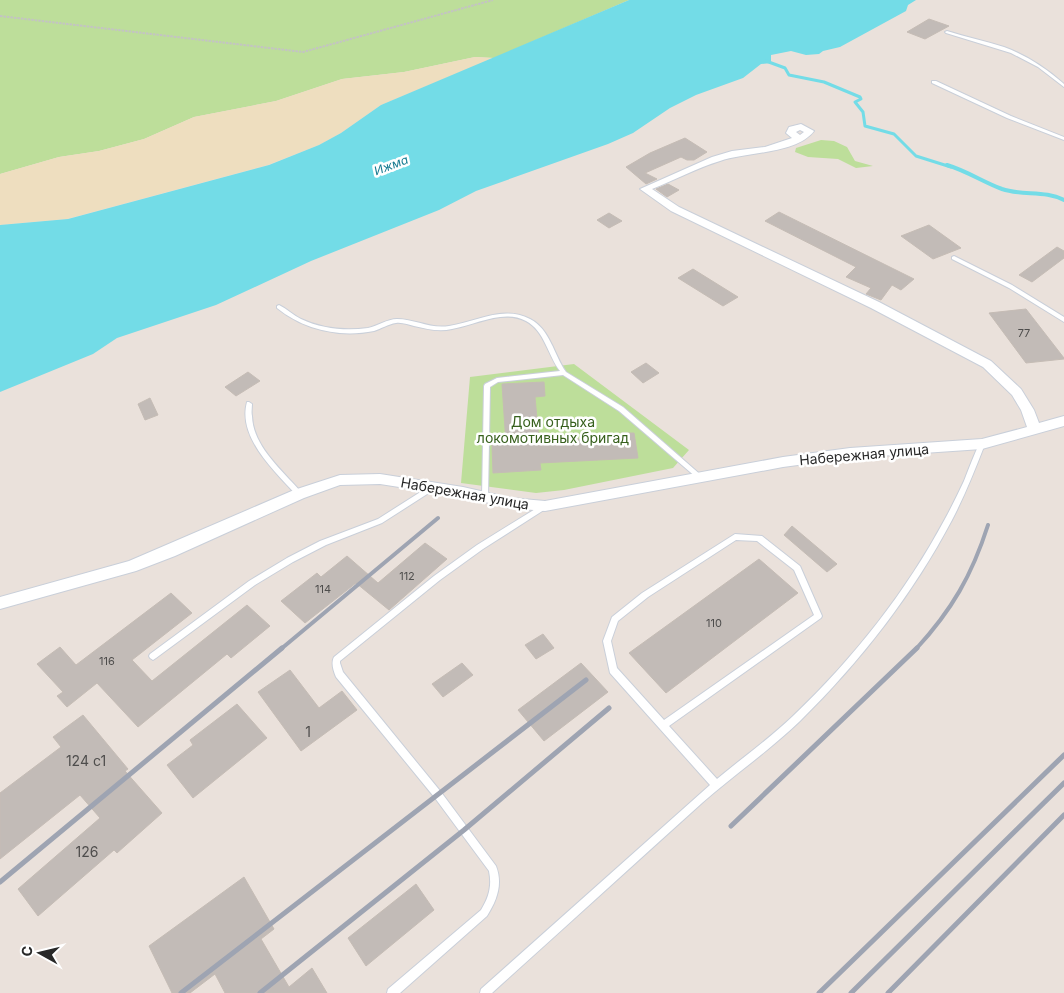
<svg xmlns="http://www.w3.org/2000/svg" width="1064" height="993" viewBox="0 0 1064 993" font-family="Inter,sans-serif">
  <rect width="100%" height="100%" fill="#eae1db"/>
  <!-- green -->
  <path fill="#bdde9a" d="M0,0H629L494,58L475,57L404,72L342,79L276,101L194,117L144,139L99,151L59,157L0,174Z
    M821,140L834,141L847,147L855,161L873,166L856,168L838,159L808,157L795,152L796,148Z
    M574,364L689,450L673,468L564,490L536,493L461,483L470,377Z"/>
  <!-- sand -->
  <path fill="#eedebf" d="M475,57L494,58L381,105L341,133L319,145L268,165L67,219L0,225V174L59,157L99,151L144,139L194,117L276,101L342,79L404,72Z"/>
  <!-- water -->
  <path fill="#73dce7" d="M629,0H916L908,5L906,11L840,47L823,51L819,54L806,55L791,51L771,55V63L761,64L743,78L696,95L670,108L633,133L608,144L476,191L439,210L311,261L216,305L117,338L93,354L0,392V225L68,219L269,165L319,145L341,133L381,105Z"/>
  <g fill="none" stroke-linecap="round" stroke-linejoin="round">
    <!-- stream-far1 -->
    <path stroke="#73dce7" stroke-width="3" d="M766,61L785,68L789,75L824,82L860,97L861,99L855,102L863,112L865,126L894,134L916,156L951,167"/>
    <!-- stream -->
    <path stroke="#73dce7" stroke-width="4" d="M947,165C967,171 983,182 1002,189C1023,196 1045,190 1064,200"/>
  </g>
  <!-- building -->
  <path fill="#c2bbb7" stroke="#c5bcb5" d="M929,19L949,26L925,39L907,32Z
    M685,138L707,152L694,160H687L681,157L645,173L657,179L646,184L626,167L650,153Z
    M668,184L679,190L667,197L656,189Z
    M779,212L914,279L901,290L892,285L881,300L866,294L871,288L846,277L856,267L765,221Z
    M609,213L622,221L609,228L597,220Z
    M929,225L961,248L933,259L901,236Z
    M1057,247L1064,251V258L1032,282L1019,275Z
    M693,269L738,297L723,306L678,278Z
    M1026,309L1064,358V359L1026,363L989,313Z
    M646,363L659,373L643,383L631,372Z
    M248,372L260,381L236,396L225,387Z
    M544,382L545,396L535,397L539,441L621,437V433H634L638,458L540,463L541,470L493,473L492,445L506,444L502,384Z
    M150,398L158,415L145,420L138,404Z
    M792,526L837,564L827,572L784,535Z
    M425,543L447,559L389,610L356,583L305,623L281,601L317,573L321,577L347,556L378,583Z
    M759,559L798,593L666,693L629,653Z
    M171,593L192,613L132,660L152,681L247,605L270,626L231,658L227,654L138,727L97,683L67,707L57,696L63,692L37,664L60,647L76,665Z
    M543,634L554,648L536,659L525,645Z
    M462,663L473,675L443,697L432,684Z
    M581,663L608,692L544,741L518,710Z
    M290,670L319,708L342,691L357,710L301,751L258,692Z
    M237,704L267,738L193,798L167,765L193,745L190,740Z
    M83,715L128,769L125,771L162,813L117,853L114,850L38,916L18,889L100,818L80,795L0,859V793L61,747L53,737Z
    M244,877L274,929L261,939L289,987L312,968L327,993H225L215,974L190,993H172L149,946Z
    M416,884L434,910L366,966L348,938Z"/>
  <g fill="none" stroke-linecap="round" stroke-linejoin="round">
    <defs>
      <path id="service" d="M947,31C966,37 985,41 1004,47C1026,55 1046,68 1064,84V87L1038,67L1011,53L946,33L945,32Z
        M932,81H936L1011,116L1064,137V140L1007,118L932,83Z
        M954,256L1012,285L1064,317V322L1009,288L952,259V257Z
        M279,305C287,309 293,315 301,319C322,329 346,331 368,328C378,326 387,319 397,319C415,319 430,329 449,326C476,322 503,305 530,319C550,329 554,355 566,372L623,407L702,476L701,478H697L619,411L563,375L498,382L490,387L488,497L487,499H483L482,497L484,386L485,384L497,378L560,371C548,356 545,331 526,321C503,309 476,325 452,329C439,332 427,329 414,326C409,325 402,322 396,323C388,324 381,329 374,331C340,338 304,330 277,308V306Z
        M247,402H249L252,404C252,408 251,412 252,416C253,447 283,471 301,492L302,494L301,496H297C276,472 237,438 247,402Z
        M980,442H984L985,444C975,470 965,495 952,520C913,594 860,662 800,721C770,750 734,775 702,803C632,866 562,930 492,993H480L481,989L710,785L610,673L603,641L612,617L642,593L735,534L762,536L800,566L822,616L821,618L669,726L717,779C742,758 769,739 793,716C853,659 906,592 945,519C952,506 958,494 964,481C969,468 974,455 980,442ZM736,540L757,541L794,570L814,615L664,720L617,668L611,641L618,621L648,597Z
        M433,484L435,485L436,487L435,489L382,523L326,545L293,562L255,585L156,658L153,660L150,658L149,656L150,654L249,581L287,558L320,541L378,519Z
        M545,503L547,504L548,506L547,508L483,549L440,580L340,661V663L343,672L441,792L496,866C503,884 497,900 487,916L400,993H387L388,989L481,910C489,897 492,886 489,871L435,798L336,677C333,670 331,663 334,657L434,576L477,545Z"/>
      <path id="minor" d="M801,124L814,131C797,154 745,152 720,161C697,168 675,180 652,189L679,207L879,302L991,361L1021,389L1034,410L1039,423L1064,416V426L982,449L850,458L783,467L545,511L511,508L463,497L380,484L340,485L304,498L175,556L136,571L0,609V597L129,561L294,490L340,475L380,474L463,487L511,498L545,501L783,457L850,448L982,439L1027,427L1021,410L1012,395L983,367L871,308L671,211L640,189L712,157L732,151L765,147L792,138L786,133L789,127ZM800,130L804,132L800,135L796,132Z"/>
    </defs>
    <!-- service casing -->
    <use href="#service" stroke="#c9cfd9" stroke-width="2"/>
    <!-- minor casing -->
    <use href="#minor" stroke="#c9cfd9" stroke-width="2"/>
    <!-- path -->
    <path stroke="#c3c3c3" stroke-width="2" stroke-dasharray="2.5 1" stroke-linecap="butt" d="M0,16L303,52L493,0"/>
    <!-- service -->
    <use href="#service" fill="#fff" fill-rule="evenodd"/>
    <!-- minor -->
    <use href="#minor" fill="#fff" fill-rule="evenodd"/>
    <!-- rail-far1 -->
    <path stroke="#9ea4b2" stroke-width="4" d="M281,649L438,518
      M916,649C952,610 972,575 988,525"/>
    <!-- rail -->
    <path stroke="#9ea4b2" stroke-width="5" d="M731,826L917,648
      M0,882L282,648
      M181,993L586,680
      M260,993L464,830L609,708
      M819,993L1064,755
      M851,993L1064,783
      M888,993L1064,815"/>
  </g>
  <g text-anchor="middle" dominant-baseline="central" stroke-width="5" stroke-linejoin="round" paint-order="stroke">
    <!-- number labels -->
    <g font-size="11" fill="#4e4d4c">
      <text x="1024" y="333">77</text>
      <text x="407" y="576">112</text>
      <text x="323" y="589">114</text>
      <text x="714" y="623">110</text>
      <text x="107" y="661">116</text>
    </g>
    <!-- far-water labels -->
    <g font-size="12" font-style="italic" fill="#157a90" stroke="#fff">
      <text transform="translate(391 165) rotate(-21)">Ижма</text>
    </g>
    <!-- park labels -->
    <g font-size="14" fill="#37601d" stroke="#fff">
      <text x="553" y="421">Дом отдыха<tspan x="553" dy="16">локомотивных бригад</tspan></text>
    </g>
    <!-- street labels -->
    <g font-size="14" fill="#282828" stroke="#fff">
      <text transform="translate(864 454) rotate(-5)">Набережная улица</text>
      <text transform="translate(465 493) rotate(10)">Набережная улица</text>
    </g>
    <!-- near-number labels -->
    <g font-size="14" fill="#4e4d4c">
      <text x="308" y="731">1</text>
      <text x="86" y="760">124 с1</text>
      <text x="87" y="851">126</text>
    </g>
  </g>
  <!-- north arrow -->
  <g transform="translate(40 953) rotate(278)" stroke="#ffffff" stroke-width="4" paint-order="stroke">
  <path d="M0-4L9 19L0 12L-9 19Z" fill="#282828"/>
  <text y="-8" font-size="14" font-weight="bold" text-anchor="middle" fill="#282828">С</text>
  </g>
</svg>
